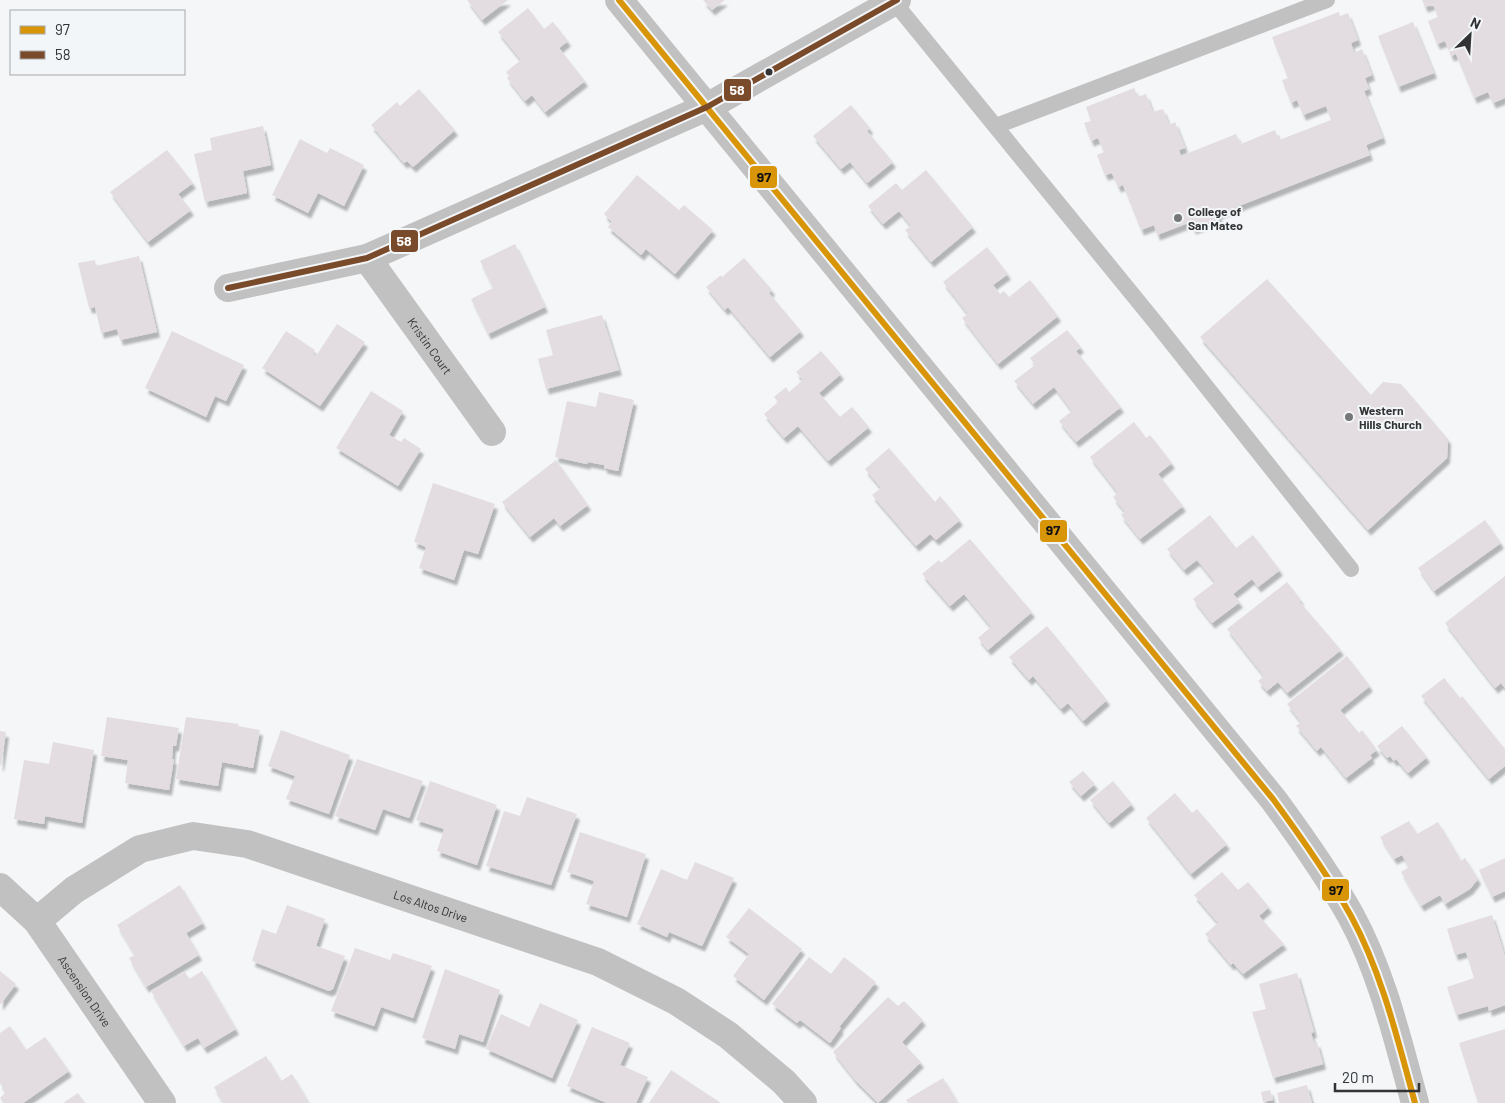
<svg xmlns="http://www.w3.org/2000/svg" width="1505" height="1103" viewBox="0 0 1505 1103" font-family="Barlow,sans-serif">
  <defs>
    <filter id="shadow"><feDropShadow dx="3" dy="5.5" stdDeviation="1" flood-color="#0004"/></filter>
  </defs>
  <rect width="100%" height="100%" fill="#f4f6f8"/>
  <!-- building -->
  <path fill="#e3dde1" filter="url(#shadow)" d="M467,0H508L482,20Z
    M703,0H725L712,10Z
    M1422,0H1505V98L1493,103L1488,92L1474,98L1456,54L1451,56L1445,41L1437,44L1428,21L1438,17L1433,4L1425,7Z
    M528,8L544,29L553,22L568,41L559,48L585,81L545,112L532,95L525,101L507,78L509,76L506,72L521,60L498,32Z
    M1339,12L1340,16L1348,13L1358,40L1351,43L1354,53L1362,49L1372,75L1365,78L1369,89L1364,91L1383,138L1366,145L1370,155L1218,214L1220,218L1193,229L1191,222L1157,235L1154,225L1141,230L1123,185L1118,187L1112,173L1105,175L1097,155L1104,152L1098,138L1091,141L1084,123L1091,121L1086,107L1134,88L1138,97L1146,94L1153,112L1163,109L1169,125L1175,122L1185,148L1179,150L1181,156L1236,134L1241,144L1275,130L1279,140L1331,120L1326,106L1303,115L1297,100L1291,103L1282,80L1288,78L1272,37Z
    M1413,22L1434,73L1398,87L1378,36Z
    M419,89L455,130L413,167L407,161L404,163L371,125L397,102L400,106Z
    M851,105L870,128L867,131L893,162L867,183L850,162L841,169L813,136Z
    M263,126L271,165L243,171L247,193L205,202L194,154L212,150L210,138Z
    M300,139L327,153L330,148L364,165L344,206L318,193L308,213L272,195Z
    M167,150L193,183L178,194L191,210L148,242L110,192Z
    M926,170L973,227L931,262L905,230L911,226L899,211L883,224L868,206L896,183L902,190Z
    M637,175L679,210L684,205L713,230L675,274L646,249L641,255L608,227L612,222L604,214Z
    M515,244L545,307L488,334L471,299L493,288L480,261Z
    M987,247L1008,274L993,285L1000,294L1004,291L1009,297L1030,280L1058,316L998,364L962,318L968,314L943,282Z
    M139,256L157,332L120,340L117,329L101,333L95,307L89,308L78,263L95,260L96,266Z
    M744,258L772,290L769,293L801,331L770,357L728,307L725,310L706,287L721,275L722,277Z
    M1267,279L1371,395L1383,382L1401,384L1448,439L1447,458L1368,530L1200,337Z
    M602,315L619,370L546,389L538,359L553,355L546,330Z
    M337,324L365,342L320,406L262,368L286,331L315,350L313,354L316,356Z
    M1067,330L1081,347L1076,351L1121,407L1076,442L1059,421L1072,411L1054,387L1033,404L1014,381L1035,365L1030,358Z
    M172,331L244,365L226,401L215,396L206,417L145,388Z
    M821,351L841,374L819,393L840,417L852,407L869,427L828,461L798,426L784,438L764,414L778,402L774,397L786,387L789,392L803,380L796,372Z
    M371,391L403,411L389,435L401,442L404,438L421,449L398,486L336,448Z
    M599,392L634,400L618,471L604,468V465L588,462L587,464L555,457L567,401L596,407Z
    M1134,422L1146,438L1150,435L1172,463L1158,474L1183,506L1140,539L1121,515L1125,512L1113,497L1118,493L1090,457Z
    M889,448L935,502L940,496L960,520L936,540L930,534L916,546L872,495L881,488L865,469Z
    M556,460L588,505L560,526L554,518L530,537L502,502Z
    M433,483L495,504L478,554L464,550L454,580L419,568L426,547L414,542Z
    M1210,515L1236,548L1253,535L1280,570L1258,587L1252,579L1233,594L1240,602L1212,623L1193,599L1215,582L1197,560L1184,570L1167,549Z
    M1485,520L1501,543L1434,591L1418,568Z
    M970,539L1032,612L988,650L978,638L991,627L964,594L950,606L922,574L939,560L941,563Z
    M1505,576V688L1501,683L1495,688L1445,623Z
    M1287,582L1301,600L1299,601L1341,650L1287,693L1278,682L1267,691L1258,681L1264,676L1227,629Z
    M1047,626L1107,700L1083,721L1068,703L1061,709L1033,676L1029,680L1009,657Z
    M1347,656L1370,686L1340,710L1359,733L1362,730L1377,750L1370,755L1372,758L1346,778L1321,747L1317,751L1296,726L1301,722L1287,704Z
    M1444,678L1460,698L1462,696L1505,749V766L1489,779L1421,696Z
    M107,717L179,728L176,746H173L172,759H174L169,790L125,783L128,760L101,756Z
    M186,717L239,724L238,726L260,730L253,768L222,762L218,786L176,779Z
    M1402,726L1427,757L1408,773L1396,759L1394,761L1390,756L1387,758L1377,746Z
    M281,730L350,755L329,814L286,799L295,776L268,766Z
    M0,731L6,732L1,766L0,765Z
    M53,742L94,750L82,823L45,816L44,824L14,819L24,760L49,764Z
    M357,759L423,781L409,818L383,809L375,830L335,816Z
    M1083,771L1095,784L1081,796L1069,782Z
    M430,781L497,805L477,865L437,851L444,829L416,820Z
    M1113,781L1132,804L1109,823L1090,800Z
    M1175,793L1192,813L1197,809L1227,844L1191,874L1146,818Z
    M527,797L577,814L551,885L486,866L504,811L520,816Z
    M1409,821L1417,834L1438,822L1461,861L1465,858L1478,879L1470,889L1445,904L1440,895L1421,906L1401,872L1409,867L1402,855L1394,859L1380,837Z
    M580,832L646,854L627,917L586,904L594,881L567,872Z
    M1505,858V891L1492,897L1479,870Z
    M695,862L734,878L702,946L669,932L667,937L637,924L661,869L687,880Z
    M1222,872L1238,890L1248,882L1269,907L1259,916L1284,944L1243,974L1233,963L1231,965L1205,934L1218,923L1194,895Z
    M180,885L203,923L186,933L199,955L146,987L129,958L135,955L117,925Z
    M287,905L325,919L316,946L345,956L333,989L329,991L252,961L262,929L276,934Z
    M749,908L802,949L764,1000L733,976L749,954L726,937Z
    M1492,915L1505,957V1005L1489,1011L1488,1006L1456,1015L1447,987L1474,978L1466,952L1455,955L1447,929Z
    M355,948L390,960L393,953L432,966L413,1018L381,1007L374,1026L331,1011Z
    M809,957L831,974L844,957L876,982L839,1027L841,1028L830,1043L800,1020L797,1023L772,1004Z
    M445,969L500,990L483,1042L459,1034L455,1049L422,1038Z
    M0,971L16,984L0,1005Z
    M202,971L236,1029L204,1048L198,1038L184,1046L151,991L185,972L189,979Z
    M1297,973L1314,1032L1311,1033L1314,1043L1317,1042L1323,1064L1273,1078L1252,1012L1266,1009L1259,984Z
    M888,997L898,1006L904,1001L923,1020L902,1042L921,1062L878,1103L855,1080L833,1052Z
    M540,1003L578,1020L552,1078L486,1049L501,1014L529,1027Z
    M10,1026L26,1050L45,1037L69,1071L23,1103H3L0,1098L6,1092L0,1083V1033Z
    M592,1027L630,1043L620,1065L648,1077L636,1103H607L567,1086Z
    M1505,1029V1103H1478L1459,1043Z
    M266,1056L281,1081L292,1074L309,1103H223L214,1087Z
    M671,1070L721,1103H649Z
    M943,1078L958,1103H908L906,1100Z
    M1307,1085L1312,1103H1279L1277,1093Z
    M1270,1090L1273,1100L1263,1102L1261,1092Z
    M78,1093L85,1103H63Z"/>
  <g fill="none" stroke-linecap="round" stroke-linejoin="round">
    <!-- service -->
    <path stroke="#c1c1c1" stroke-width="16" d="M894,2L1155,322L1351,569
      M996,126L1327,0"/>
    <!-- minor -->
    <g stroke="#c1c1c1" stroke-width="28">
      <path d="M619,0L1273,799C1301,837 1328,875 1351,916C1382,973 1398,1041 1415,1103"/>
      <path id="s1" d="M367,258L492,432"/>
      <path d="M228,288L367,258L707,107L897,0"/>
      <path id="s2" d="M0,887L37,921L162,1103"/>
      <path id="s3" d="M37,921L74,890L140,849L193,836L247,844L598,962L676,1001L728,1035L784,1082L803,1103"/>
    </g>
    <defs>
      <path id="bus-1" d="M619,0L1273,799C1301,837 1328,875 1351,916C1382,973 1398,1041 1415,1103"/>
      <path id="bus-2" d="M228,288L367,258L707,107L897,0"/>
    </defs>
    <!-- bus-1 casing -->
    <use href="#bus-1" stroke="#f3f6f9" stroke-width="10"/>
    <!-- bus-2 casing -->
    <use href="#bus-2" stroke="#f3f6f9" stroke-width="10"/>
    <!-- bus-1 -->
    <use href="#bus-1" stroke="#d99508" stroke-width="6"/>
    <!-- bus-2 -->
    <use href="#bus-2" stroke="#7a4b2a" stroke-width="6"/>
  </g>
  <!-- markers -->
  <circle fill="#323334" stroke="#f3f6f9" stroke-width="2" cx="769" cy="72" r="4.5"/>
  <g fill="#767779" stroke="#f3f6f9" stroke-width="2">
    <circle cx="1178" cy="218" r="5"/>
    <circle cx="1349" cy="417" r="5"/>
  </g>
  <g text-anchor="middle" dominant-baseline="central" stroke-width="4" stroke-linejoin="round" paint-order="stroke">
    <!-- poi labels -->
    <g font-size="12" font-weight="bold" fill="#323334" stroke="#f3f6f9" text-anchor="start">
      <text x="1188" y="211">College of<tspan x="1188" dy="14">San Mateo</tspan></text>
      <text x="1359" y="410">Western<tspan x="1359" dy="14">Hills Church</tspan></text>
    </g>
    <!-- street labels -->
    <g font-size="12" fill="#323334" stroke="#f3f6f9">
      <text stroke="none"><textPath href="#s1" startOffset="108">Kristin Court</textPath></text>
      <text stroke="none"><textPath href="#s3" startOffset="429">Los Altos Drive</textPath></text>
      <text stroke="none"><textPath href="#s2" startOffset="135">Ascension Drive</textPath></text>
    </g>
  </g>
  <g stroke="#f3f6f9" stroke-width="2">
    <rect x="723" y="78" width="29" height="24" rx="5" fill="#7a4b2a"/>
    <rect x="749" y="165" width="29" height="24" rx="5" fill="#d99508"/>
    <rect x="390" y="229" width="29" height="24" rx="5" fill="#7a4b2a"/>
    <rect x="1039" y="519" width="29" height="24" rx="5" fill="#d99508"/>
    <rect x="1321" y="878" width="29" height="24" rx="5" fill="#d99508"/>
  </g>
  <g font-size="14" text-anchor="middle" font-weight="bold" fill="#fff">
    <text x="737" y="95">58</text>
    <text x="404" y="246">58</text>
  </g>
  <g font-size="14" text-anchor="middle" font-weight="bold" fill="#111">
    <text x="764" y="182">97</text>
    <text x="1053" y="535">97</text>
    <text x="1336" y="895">97</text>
  </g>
  <!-- legend -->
  <rect x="10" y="10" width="175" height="65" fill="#f3f6f9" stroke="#a6a8aa"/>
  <rect x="20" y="26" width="25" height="8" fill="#d99508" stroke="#a6a8aa"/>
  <text x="55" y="35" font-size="15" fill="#323334">97</text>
  <rect x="20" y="51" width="25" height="8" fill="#7a4b2a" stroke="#a6a8aa"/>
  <text x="55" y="60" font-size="15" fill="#323334">58</text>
  <!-- north arrow -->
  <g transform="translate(1470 35) rotate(25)" stroke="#f3f6f9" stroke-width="4" paint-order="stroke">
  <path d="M0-4L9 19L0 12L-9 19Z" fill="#323334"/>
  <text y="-8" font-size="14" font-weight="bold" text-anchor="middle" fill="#323334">N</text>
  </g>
  <!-- scale -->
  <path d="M1335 1083v8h84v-8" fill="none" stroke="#323334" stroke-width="2.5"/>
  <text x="1342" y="1083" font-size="15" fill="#323334" stroke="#f3f6f9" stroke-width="4" paint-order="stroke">20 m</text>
</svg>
